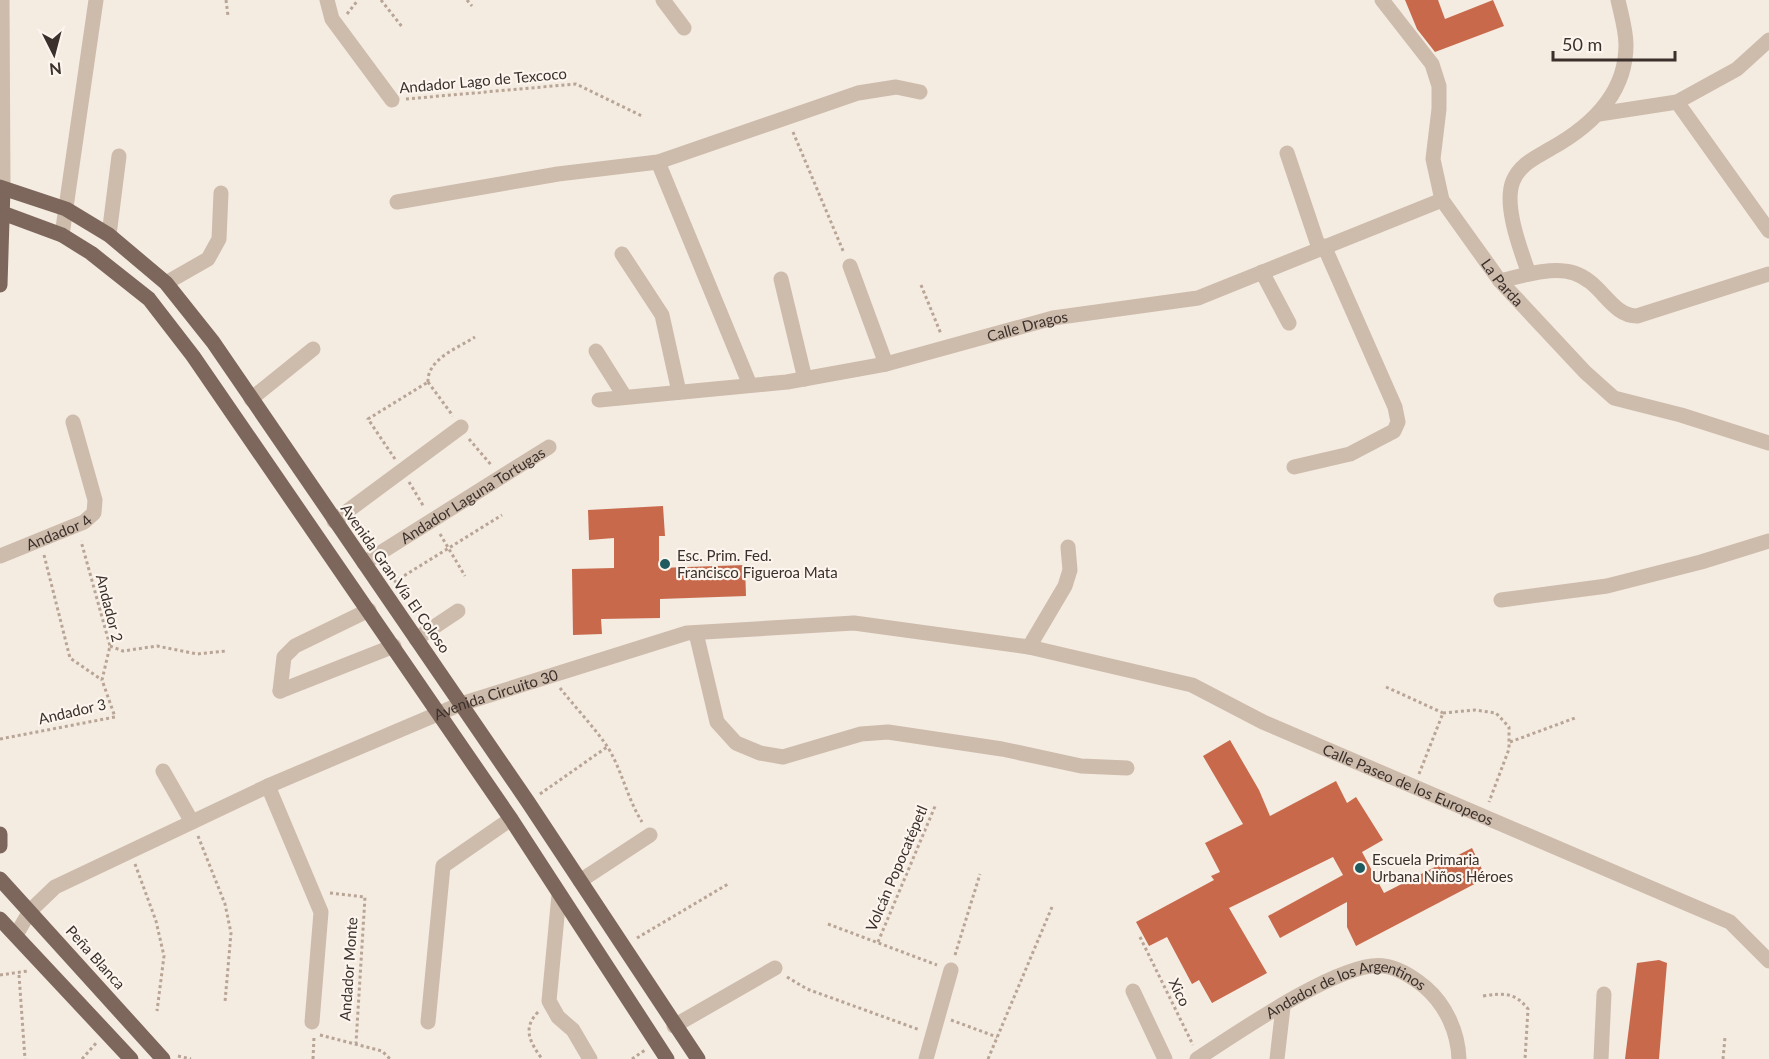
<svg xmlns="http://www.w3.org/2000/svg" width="1769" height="1059" viewBox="0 0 1769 1059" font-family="Lato,sans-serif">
  <rect width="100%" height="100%" fill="#f4ebe1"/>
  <!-- building -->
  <path fill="#c8694b" d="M1405,0H1438L1445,19L1493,0L1504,26L1435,52L1417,29Z
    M663,506L665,536H659V568L745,565L746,596L660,599V618L601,619L602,634L573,635L572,569L614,568V538L589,540L588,510Z
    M1230,740L1259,790L1270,816L1336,781L1347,803L1356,797L1383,840L1362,852L1384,893L1472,848L1486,878L1356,946L1347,927V902L1280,938L1268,916L1343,875L1333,857L1229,908L1267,973L1212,1003L1199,980L1192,984L1167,937L1149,946L1136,922L1214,880L1211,876L1220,872L1205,843L1243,824L1203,756Z
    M1659,960L1667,963L1659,1059H1625L1637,963Z"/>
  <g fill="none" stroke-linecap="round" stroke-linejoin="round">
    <!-- path -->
    <path stroke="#b9a596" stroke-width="3" stroke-dasharray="3 3" stroke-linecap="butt" d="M226,0L228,16
      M381,0L403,28
      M467,0L472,6
      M347,14L358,0
      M406,99L576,84L642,116
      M793,132L844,253
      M921,285L941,334
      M428,382L453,416
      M428,382C427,359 458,348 475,337
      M469,439L492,466
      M395,459L368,419L428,382
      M409,482L424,507
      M440,534L465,576
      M44,555L70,658L102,680
      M394,582L502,515
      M110,646L123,651L157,646L197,654L226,651
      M1386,687L1443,713
      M560,688C575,707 593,726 607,746C622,770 627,798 642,822
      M1443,713L1475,710L1496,713L1509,727V749L1489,802
      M0,739L115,717L102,680L110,646L81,541
      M1510,742L1575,718
      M1419,774L1443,713
      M540,794L607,747
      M198,836L225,904L231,933L225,1002
      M135,864L156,921L164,956L157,1011
      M330,893L365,897L356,1043
      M828,924L937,965
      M1140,937L1193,1045
      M637,938L728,884
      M878,942L936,804
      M955,955L980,874
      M0,975L28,971
      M19,975L25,1059
      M787,977L807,989L920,1030
      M1483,996C1503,993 1515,992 1528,1009L1525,1059
      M538,1012C522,1029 530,1042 542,1059
      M951,1020L997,1037
      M320,1035L382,1051L390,1059
      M178,1056L191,1059
      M82,1059L97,1042
      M313,1059L314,1037
      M632,1059L645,1050
      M988,1059L1052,907
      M1723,1059L1725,1037"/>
    <!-- minor -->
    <g stroke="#cdbbac" stroke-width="15">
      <path d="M2,0L3,188"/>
      <path d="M327,0L332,19L392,100"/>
      <path d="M663,0L684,28"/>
      <path id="s1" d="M1382,0L1432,64L1439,86V109L1433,159L1442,200L1500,281L1585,372L1614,398L1681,415L1769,443"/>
      <path d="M1677,102L1769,231"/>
      <path d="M1599,114L1677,102L1737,69L1769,40"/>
      <path d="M1287,153L1319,248"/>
      <path d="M658,162L750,385"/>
      <path d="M397,202L558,174L658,162L858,93L896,87L920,92"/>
      <path d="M62,235L96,0"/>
      <path d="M109,235L119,156"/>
      <path d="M622,254L662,315L679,392"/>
      <path d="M850,266L886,364"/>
      <path d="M1262,272L1289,323"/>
      <path d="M1529,274C1521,251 1503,205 1513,181C1520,164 1535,158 1550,149C1590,127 1626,95 1626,45C1626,30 1621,14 1618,0"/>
      <path d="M781,279L805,379"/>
      <path d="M1500,281C1522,276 1551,266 1574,273C1602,282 1611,316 1637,316L1769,274"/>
      <path d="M166,283L208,259L219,239L221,193"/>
      <path d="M596,351L625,397"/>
      <path d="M251,399L313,349"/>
      <path id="s2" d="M599,400L787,382L886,364L1053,318L1198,298L1442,200"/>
      <path d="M1294,467L1350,454L1394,431L1398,422L1395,407L1324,246"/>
      <path d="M334,521L461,427"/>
      <path id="s3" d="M0,556L84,522L94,513L95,500L73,422"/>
      <path id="s4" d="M364,563L549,447"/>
      <path d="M1501,600L1607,586L1701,562L1769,541"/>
      <path d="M696,633L717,722L736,743L760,753L783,757L861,734L888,732L1002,749L1081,766L1127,768"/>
      <path d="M416,639L458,611"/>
      <path d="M1029,647L1065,586L1070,570L1068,547"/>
      <path d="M280,691L284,657L295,646L369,610"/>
      <path d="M280,691L394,646"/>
      <path d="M163,771L192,822"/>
      <path d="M268,786L321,912L312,1022"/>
      <path d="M580,881L650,835"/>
      <path d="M559,895L549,1001L558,1017L573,1030L590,1059"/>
      <path id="s5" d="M16,935L30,911L55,887L268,786L461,704L687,633L854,623L1029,647L1192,685L1263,722L1730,922L1769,961"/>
      <path d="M1133,991L1165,1059"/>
      <path d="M428,1022L443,866L511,819"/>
      <path d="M674,1026L775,968"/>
      <path d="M926,1059L951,970"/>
      <path id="s6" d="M1197,1059C1234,1035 1343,959 1384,966C1398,968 1414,978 1425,987C1446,1005 1458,1032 1459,1059"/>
      <path d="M1277,1059L1283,1007"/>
      <path d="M1601,1059L1604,994"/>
    </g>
    <!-- major -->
    <path stroke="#7d675c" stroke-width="15" d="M0,187L66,209L109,235L166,283L213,342L528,802L698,1059
      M0,212L62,235L91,253L149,299L193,356L511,819L667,1059
      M0,285L3,188
      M0,834V846
      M0,879L163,1059
      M0,919L131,1059"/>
  </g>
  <!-- markers -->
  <g fill="#1f5a5e" stroke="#fbf5ee" stroke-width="2">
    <circle cx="665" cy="564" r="6"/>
    <circle cx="1360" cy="868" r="6"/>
  </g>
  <g text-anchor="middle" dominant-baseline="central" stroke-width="4.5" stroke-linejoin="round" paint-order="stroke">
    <!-- street labels -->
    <g font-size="15" fill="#3b302b" stroke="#fbf5ee">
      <text transform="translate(483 80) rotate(-5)">Andador Lago de Texcoco</text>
      <text stroke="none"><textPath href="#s1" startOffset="322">La Parda</textPath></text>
      <text stroke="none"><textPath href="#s2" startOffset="436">Calle Dragos</textPath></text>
      <text stroke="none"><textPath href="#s4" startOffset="128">Andador Laguna Tortugas</textPath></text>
      <text stroke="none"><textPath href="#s3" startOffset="63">Andador 4</textPath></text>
      <text transform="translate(396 578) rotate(55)">Avenida Gran Vía El Coloso</text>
      <text transform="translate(110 608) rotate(76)">Andador 2</text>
      <text stroke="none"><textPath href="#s5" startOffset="544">Avenida Circuito 30</textPath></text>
      <text transform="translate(72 711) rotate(-13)">Andador 3</text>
      <text stroke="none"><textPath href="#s5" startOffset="1494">Calle Paseo de los Europeos</textPath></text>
      <text transform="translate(896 868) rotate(-67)">Volcán Popocatépetl</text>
      <text transform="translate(96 957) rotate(48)">Peña Blanca</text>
      <text transform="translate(348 969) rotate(-86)">Andador Monte</text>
      <text transform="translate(1180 992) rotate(64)">Xico</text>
      <text stroke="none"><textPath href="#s6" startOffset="170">Andador de los Argentinos</textPath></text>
    </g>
    <!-- poi labels -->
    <g font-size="15" fill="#3b302b" stroke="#fbf5ee" text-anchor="start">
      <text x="677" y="555">Esc. Prim. Fed.<tspan x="677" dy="17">Francisco Figueroa Mata</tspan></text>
      <text x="1372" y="859">Escuela Primaria<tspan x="1372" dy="17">Urbana Niños Héroes</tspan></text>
    </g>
  </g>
  <!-- north arrow -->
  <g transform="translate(54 54) rotate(174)" stroke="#fbf5ee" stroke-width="4.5" paint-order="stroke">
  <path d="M0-4.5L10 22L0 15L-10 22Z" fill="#3b302b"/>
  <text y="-9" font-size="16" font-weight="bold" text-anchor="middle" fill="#3b302b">N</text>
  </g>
  <!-- scale -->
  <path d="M1553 51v9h122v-9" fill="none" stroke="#3b302b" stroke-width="3"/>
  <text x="1562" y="51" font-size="18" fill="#3b302b" stroke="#fbf5ee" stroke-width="4.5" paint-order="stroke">50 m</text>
</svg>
